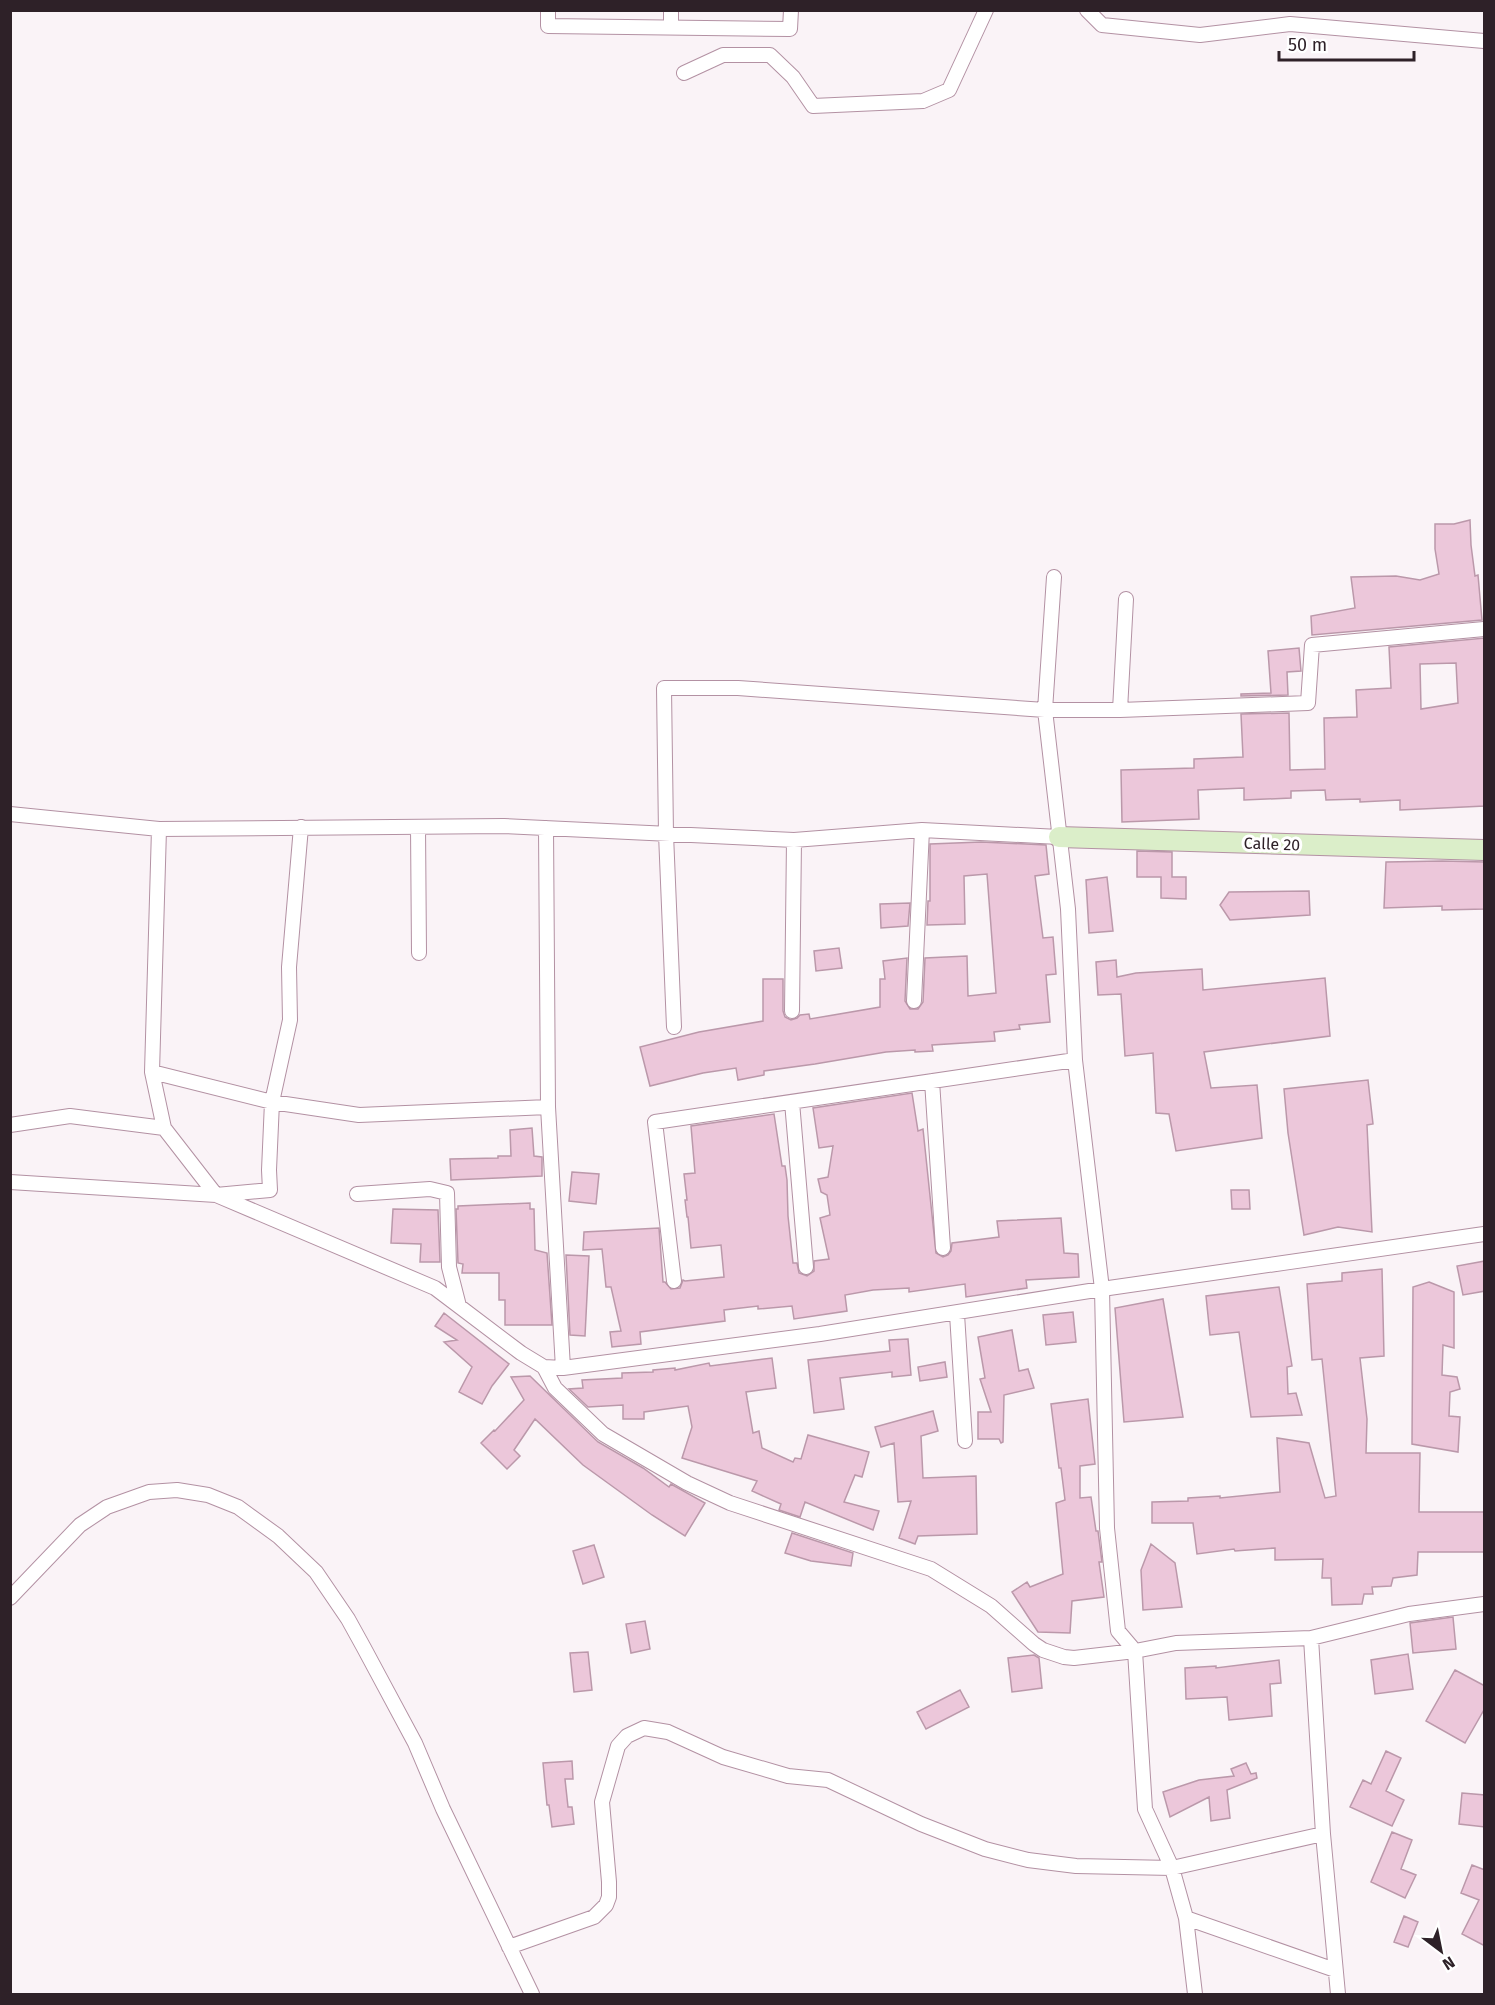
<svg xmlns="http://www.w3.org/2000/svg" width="1495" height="2005" viewBox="0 0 1495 2005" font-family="'Fira Sans',sans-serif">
  <rect width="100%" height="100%" fill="#faf3f7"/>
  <!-- building -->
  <path fill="#ecc7da" stroke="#bb98aa" stroke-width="1.5" fill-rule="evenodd" d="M1470,520L1471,545L1475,576L1478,575L1482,620L1312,635L1311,616L1355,608L1351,577L1396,576L1420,580L1439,574L1435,549V524H1454Z
    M1485,638V806L1400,810V800L1360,802V799L1326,800L1325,790L1291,791V798L1244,800V788L1198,790L1199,819L1122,822L1121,770L1194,768V759L1243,757L1241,714L1289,713L1290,770L1325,769L1324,718L1357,717L1356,690L1391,688L1389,647ZM1456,663L1458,703L1421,709L1420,664Z
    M1299,648L1301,671L1287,672L1288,695L1241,696V694L1271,693L1268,651Z
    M981,842L1046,845L1049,874L1035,876L1043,938L1053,937L1056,974L1046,975L1050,1022L1019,1025L1020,1029L994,1032L995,1041L932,1045L933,1051L915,1052V1050L886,1052L815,1064L764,1071V1075L738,1080L736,1068L703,1073L650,1086L640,1047L699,1032L763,1021V979H783V1011L785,1017L791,1020L797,1018L800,1015L809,1014L810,1019L880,1007V979H885L883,961L907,958L905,1001L910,1009H918L923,1002L925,958L967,956L968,996L996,993L987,874L964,876L965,924L927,925L928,901H930V844Z
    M1137,851L1172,852V877H1186V899L1161,898V877H1137Z
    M1442,861L1485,862V909L1442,910V906L1384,908L1386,862Z
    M1107,877L1113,931L1089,933L1086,880Z
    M1309,891L1310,915L1230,920L1220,905L1229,892Z
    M910,903L908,926L881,928L880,904Z
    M839,948L842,968L816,971L814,951Z
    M1116,960L1117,977L1136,973L1202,969L1203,990L1325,978L1330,1036L1204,1052L1211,1088L1257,1085L1262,1138L1176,1151L1169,1114L1156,1113L1153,1053L1125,1056L1121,994L1098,995L1096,962Z
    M1368,1080L1373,1124L1367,1125L1372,1232L1338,1227L1304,1235L1288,1133L1284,1089Z
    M912,1093L918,1131L923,1129L936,1253L943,1257L948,1255L951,1251L952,1243L999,1237L997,1221L1061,1218L1064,1253L1078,1254L1079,1277L1026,1280L1027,1288L966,1297L965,1284L909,1292V1288L873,1290L845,1295L847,1311L794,1319L792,1306L758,1309V1306L724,1310L725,1321L640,1332L641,1344L612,1347L610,1332L621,1331L611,1287H606L602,1249L583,1250L584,1232L659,1228L663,1282H665L671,1289L680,1288L683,1280L685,1281L724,1277L721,1245L691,1248L688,1217H687L685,1200H687L684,1174L695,1173L691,1126L774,1114L782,1166H785L787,1180L788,1216L793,1263H797L799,1273L807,1276L814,1271V1261L829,1259L820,1218L830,1215L827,1195L821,1192L818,1179L828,1177L833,1146L819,1148L813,1108Z
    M532,1128L534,1156L542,1157V1176L451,1180L450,1159L498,1158V1156H511L510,1130Z
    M572,1172L599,1174L596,1204L569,1201Z
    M1231,1190H1249L1250,1209H1232Z
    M530,1203V1209H534L535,1250L547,1253L552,1325H505V1300H499V1273H462L463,1264L458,1263L456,1209H458V1206Z
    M393,1209L438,1210L440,1262H420L421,1244L391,1243Z
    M566,1255L589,1256L585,1336L570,1335Z
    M1485,1261V1291L1463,1295L1457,1266Z
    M1382,1269L1384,1356L1360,1358L1367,1419L1366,1453H1420L1419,1512H1485V1552H1418L1417,1575L1393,1578L1391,1586L1372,1587L1373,1594H1364L1362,1604L1332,1605L1331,1578H1322L1323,1559L1275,1560V1548L1235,1551L1234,1549L1197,1554L1193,1523H1152V1502L1188,1501V1498L1220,1496V1498L1280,1492L1277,1438L1309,1443L1325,1498L1336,1496L1322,1359L1312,1360L1307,1284L1342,1281V1273Z
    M1429,1282L1454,1292V1348L1443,1345L1442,1375L1457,1377L1460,1389L1450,1392L1449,1416L1460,1417L1458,1452L1412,1444L1413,1287Z
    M1279,1287L1292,1366L1287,1367L1288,1394L1296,1393L1302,1415L1251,1417L1239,1332L1210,1335L1206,1296Z
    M1163,1299L1183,1417L1124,1422L1115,1308Z
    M1073,1312L1076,1342L1046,1345L1043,1315Z
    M444,1313L509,1364L492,1386L482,1404L459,1392L472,1367L444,1342L457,1340L435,1326Z
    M1012,1330L1019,1371L1028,1369L1034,1388L1004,1395L1003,1442L1001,1443L999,1439H978V1412H991L980,1379L985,1378L978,1337Z
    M908,1339L911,1375L892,1377V1372L840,1378L844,1409L814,1413L808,1360L890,1351L889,1340Z
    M772,1358L776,1388L746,1392L753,1433L759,1431L762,1448L793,1462L795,1458L801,1459L808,1435L869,1452L862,1477L855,1475L844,1502L879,1511L873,1530L805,1502L800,1517L779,1510L781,1504L752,1491L757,1481L682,1458L692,1427L688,1406L644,1412V1419H623V1405L588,1407L569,1389L583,1388L582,1380L622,1378V1373L653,1372V1370L675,1368V1370L709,1363L710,1366Z
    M945,1362L947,1377L920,1381L918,1367Z
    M530,1376L598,1442L643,1468L669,1487L671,1484L705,1503L685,1536L652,1515L583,1465L535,1419L514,1450L520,1456L507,1469L481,1443L494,1430L495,1431L524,1400L511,1377Z
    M1088,1399L1095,1464L1080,1466V1498L1091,1497L1096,1531H1098L1102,1562H1099L1104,1597L1072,1601L1070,1633L1038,1632L1012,1592L1027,1582L1030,1587L1063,1574L1056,1503L1065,1500L1061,1468H1059L1051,1404Z
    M933,1411L938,1431L921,1436L923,1478L976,1476L977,1534L918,1536L915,1544L899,1538L911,1501L898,1502L894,1443L881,1447L875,1427Z
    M792,1533L853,1553L851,1566L811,1561L785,1553Z
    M1151,1544L1175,1563L1182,1607L1143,1610L1141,1570Z
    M594,1545L604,1577L583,1584L573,1551Z
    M1453,1617L1456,1649L1413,1653L1410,1623Z
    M645,1621L650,1649L631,1653L626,1624Z
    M588,1652L592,1690L574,1692L570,1653Z
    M1408,1654L1413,1689L1375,1694L1371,1660Z
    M1034,1655L1039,1658L1042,1688L1012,1692L1008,1658Z
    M1279,1660L1281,1683L1270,1684L1272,1716L1229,1720L1227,1697L1186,1699L1185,1668L1216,1666V1668Z
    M1455,1670L1485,1686V1708L1465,1743L1426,1721Z
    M960,1690L969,1707L926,1729L917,1712Z
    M1386,1751L1401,1758L1386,1791L1404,1800L1392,1826L1350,1807L1363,1780L1371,1784Z
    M572,1761L573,1779H565L568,1807H572L574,1824L552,1827L549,1805H547L543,1763Z
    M1246,1763L1251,1774L1256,1773L1257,1778L1227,1790L1230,1818L1211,1821L1209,1797L1170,1817L1163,1792L1199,1780L1234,1776L1231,1769Z
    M1462,1793L1485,1795V1827L1459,1824Z
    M1392,1832L1412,1840L1401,1869L1416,1875L1405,1898L1371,1882Z
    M1472,1865L1485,1870V1946L1462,1934L1479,1900L1461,1893Z
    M1404,1916L1418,1922L1408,1947L1394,1942Z"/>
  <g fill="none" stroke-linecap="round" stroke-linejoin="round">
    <defs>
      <path id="street" d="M548,10V26L790,29L791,10
        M1087,10L1102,25L1200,35L1290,24L1484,41
        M671,28V10
        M684,73L723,55H770L793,77L813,106L923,101L949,90L986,10
        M1054,577L1045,710L1068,909L1075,1060L1102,1289L1107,1528L1118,1631L1135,1651L1145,1809L1172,1868L1186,1918L1195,1994
        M1120,710L1126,599
        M10,814L159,829L504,826L794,840L922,830L1059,837
        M418,827L419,953
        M546,828L548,1107L563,1368
        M159,829L152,1072L164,1128
        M914,1001L922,830
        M792,1011L794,840
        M674,1027L666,834L664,688H738L1045,710H1120L1308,703L1312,645L1484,629
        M152,1072L272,1102L359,1115L548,1107
        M932,1081L943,1248
        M792,1102L806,1267
        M10,1125L70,1116L164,1128L216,1195L435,1288L521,1353L544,1367L563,1368L820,1334L1102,1289L1484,1234
        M10,1182L216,1195L270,1190L269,1170L272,1102L290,1020L289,967L301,827
        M357,1194L430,1189L447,1193L449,1267L459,1306
        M674,1281L655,1122L1075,1060
        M957,1314L965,1441
        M544,1367L555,1388L603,1434L687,1483L730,1503L931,1569L991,1606L1034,1644L1043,1650L1064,1657L1074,1658L1135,1651L1176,1643L1311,1638L1409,1614L1484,1604
        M10,1598L80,1525L107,1507L149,1492L177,1490L208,1495L238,1507L278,1536L316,1572L348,1619L364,1648L415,1743L443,1809L532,1994
        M1311,1638L1323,1834L1338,1994
        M1186,1918L1335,1970
        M509,1947L594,1917L606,1905L609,1897V1882L602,1802L618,1746L627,1736L644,1728L668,1732L723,1757L788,1776L828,1780L921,1824L985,1849L1028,1860L1076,1866L1172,1868L1323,1834"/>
      <path id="secondary" d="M1059,837L1484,850"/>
    </defs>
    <!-- street casing -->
    <use href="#street" stroke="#b391a3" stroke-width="16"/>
    <!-- secondary casing -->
    <use href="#secondary" stroke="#b391a3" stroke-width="22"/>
    <!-- street -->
    <use href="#street" stroke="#fff" stroke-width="14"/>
    <!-- secondary -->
    <use href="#secondary" stroke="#dbeec9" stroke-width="20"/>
  </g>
  <g text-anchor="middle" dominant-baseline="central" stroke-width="6" stroke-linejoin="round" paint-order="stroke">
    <!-- street labels -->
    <g font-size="16" fill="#2e2128" stroke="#fff">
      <text transform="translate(1272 844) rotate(2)">Calle 20</text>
    </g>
  </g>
  <!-- border -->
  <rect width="1495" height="2005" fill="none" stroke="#2e2128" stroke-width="24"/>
  <!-- north arrow -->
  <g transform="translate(1441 1951) rotate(148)" stroke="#ffffff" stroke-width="4.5" paint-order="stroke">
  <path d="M0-4.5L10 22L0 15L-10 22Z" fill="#2e2128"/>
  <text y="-9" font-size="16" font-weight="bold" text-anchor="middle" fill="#2e2128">N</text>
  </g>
  <!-- scale -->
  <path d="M1279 51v9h135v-9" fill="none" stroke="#2e2128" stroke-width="3"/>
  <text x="1288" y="51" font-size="18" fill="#2e2128" stroke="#ffffff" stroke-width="4.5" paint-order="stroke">50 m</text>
</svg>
